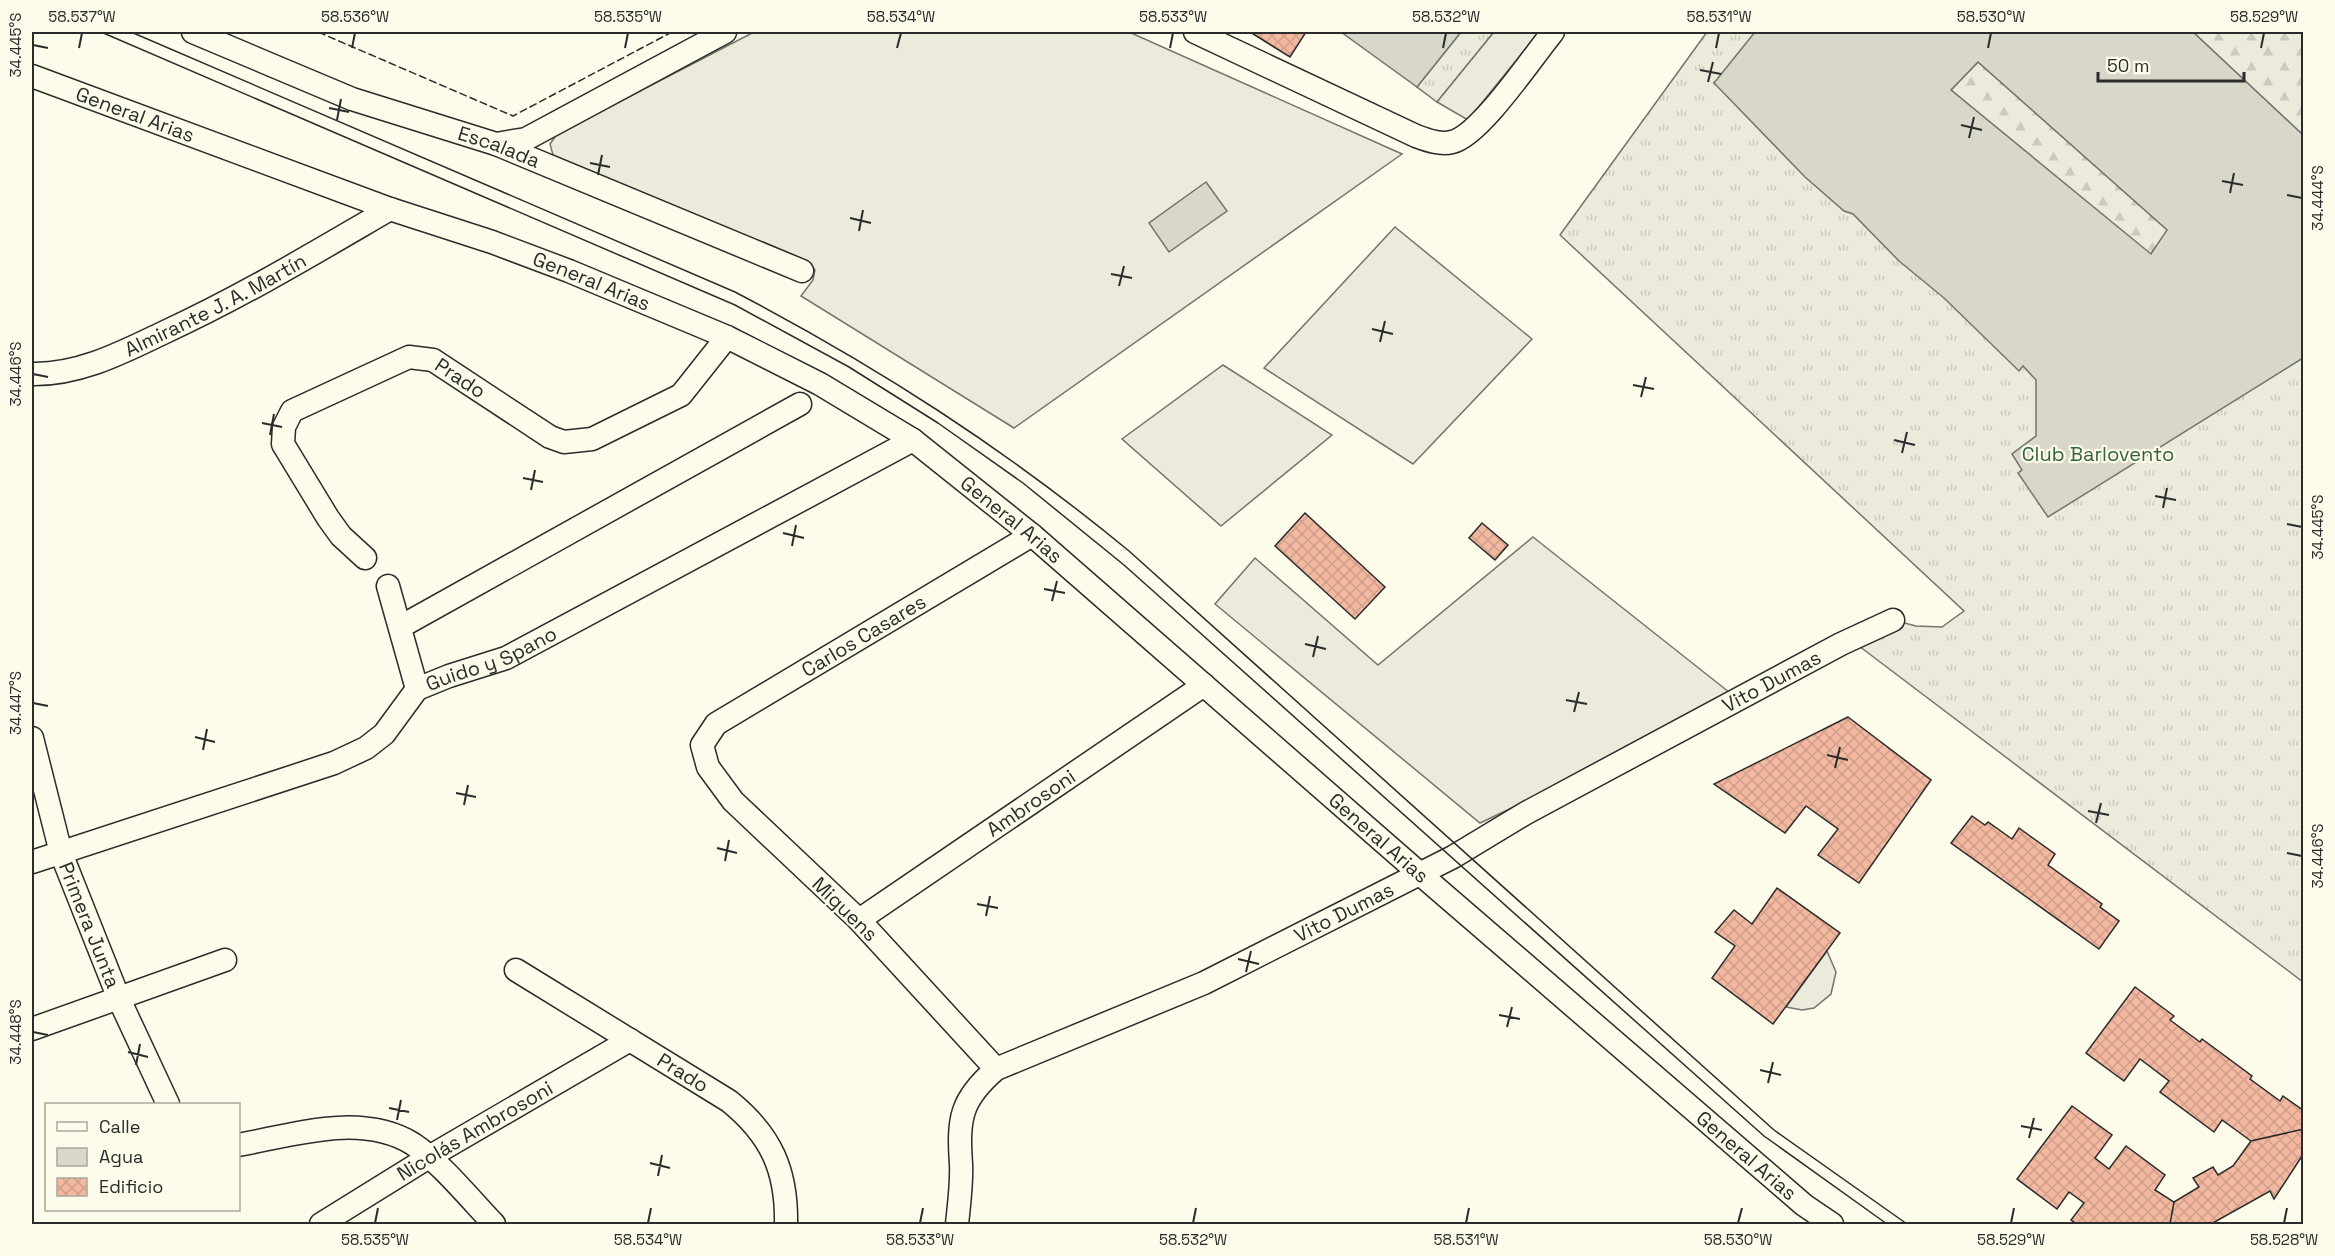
<svg xmlns="http://www.w3.org/2000/svg" width="2335" height="1256" viewBox="0 0 2335 1256" font-family="'Space Grotesk',sans-serif">
  <defs>
    <pattern id="grass-tufts" width="24" height="20" patternUnits="userSpaceOnUse" patternTransform="scale(1.5)"><rect width="24" height="20" fill="#ecebdb"/><path d="M3 7l-1-3M5 7V3M7 7l1-3M15 17l-1-3M17 17v-4M19 17l1-3" fill="none" stroke="#cbcabc"/></pattern>
    <pattern id="forest-firs" width="22" height="20" patternUnits="userSpaceOnUse" patternTransform="scale(1.5)"><rect width="22" height="20" fill="#ecebdb"/><path d="M5 1l3.5 6h-7zM16 11l3.5 6h-7z" fill="#cbcabc"/></pattern>
    <pattern id="building-cross-hatch" width="8" height="8" patternUnits="userSpaceOnUse" patternTransform="scale(1.5)"><rect width="8" height="8" fill="#f2b8a0"/><path d="M0 0l8 8M0 8l8-8" fill="none" stroke="#d09e8a"/></pattern>
  </defs>
  <rect width="100%" height="100%" fill="#fdfbea"/>
  <!-- grass -->
  <path fill="url(#grass-tufts)" stroke="#74746e" stroke-width="1.5" fill-rule="evenodd" d="M1461,32H1494L1437,102L1417,87Z
    M1707,32H2303V982L1851,640L1893,620L1916,626L1942,627L1964,611L1560,235ZM1978,62L2167,230L2151,254L1951,90Z"/>
  <!-- forest -->
  <path fill="url(#forest-firs)" stroke="#74746e" stroke-width="1.5" d="M2193,32H2303V135Z
    M1978,62L2168,230L2150,255L1951,90Z"/>
  <!-- pitch -->
  <path fill="#ecebdb" stroke="#74746e" stroke-width="1.5" d="M754,32H1129L1402,154L1014,428L801,296L813,280L815,270L808,261L553,155L550,144L557,134Z
    M1223,365L1332,435L1221,526L1122,439Z"/>
  <!-- parking -->
  <path fill="#eceadb" stroke="#74746e" stroke-width="1.5" d="M1494,32H1539L1468,120L1437,102Z
    M1395,227L1532,339L1413,464L1264,368Z
    M1533,537L1739,700L1480,823L1215,604L1255,558L1378,665Z
    M1827,951L1836,972L1831,994L1814,1008L1802,1010L1786,1007Z"/>
  <!-- water -->
  <path fill="#d8d7c9" stroke="#74746e" stroke-width="1.5" fill-rule="evenodd" d="M1341,32H1461L1417,87Z
    M1755,32H2193L2303,135V358L2048,517L2018,473L2022,470L2012,454L2036,436V380L2023,366L2019,371L1944,298L1899,261L1853,214L1844,211L1805,177L1714,83ZM1978,62L2167,230L2151,254L1951,90Z
    M1206,182L1227,211L1169,252L1149,223Z"/>
  <!-- building -->
  <path fill="url(#building-cross-hatch)" stroke="#2b2b2b" stroke-width="1.5" d="M1250,32H1306L1290,57Z
    M1305,513L1385,587L1355,619L1275,546Z
    M1482,523L1508,545L1495,560L1469,538Z
    M1848,717L1931,780L1859,883L1818,855L1838,829L1806,806L1785,833L1714,784Z
    M1972,816L1985,825L1988,822L2012,839L2019,828L2055,854L2048,865L2102,904L2100,907L2119,921L2099,949L1951,843Z
    M1777,888L1840,933L1773,1024L1712,978L1735,946L1715,932L1734,910L1752,924Z
    M2135,987L2174,1016L2170,1020L2200,1042L2202,1039L2252,1076L2250,1079L2280,1101L2283,1096L2304,1111V1129L2251,1141L2222,1120L2214,1132L2160,1092L2169,1081L2140,1059L2124,1081L2086,1053Z
    M2072,1106L2112,1135L2095,1158L2109,1169L2126,1146L2165,1175L2155,1190L2174,1202L2170,1224H2077L2071,1220L2084,1203L2069,1192L2057,1209L2017,1179Z
    M2304,1129V1153L2274,1199L2270,1191L2211,1224H2170L2174,1202L2199,1187L2193,1178L2213,1167L2218,1175L2233,1166L2251,1141Z"/>
  <g fill="none" stroke-linecap="round" stroke-linejoin="round">
    <defs>
      <g id="minor">
        <path id="s1" d="M193,32L352,99L496,144L802,271"/>
        <path d="M1195,32L1416,136C1427,140 1440,145 1452,142C1480,136 1533,56 1553,32"/>
        <path id="s2" d="M32,76L390,209L492,242L569,271L727,337L820,384L913,440L1032,535L1419,873L1804,1205L1832,1224"/>
        <path d="M496,144L526,139L725,32"/>
        <path id="s3" d="M32,374C80,375 123,352 165,332C243,296 316,252 390,209"/>
        <path id="s4" d="M365,558L341,536L328,518L283,444L284,427L292,411L409,357L433,360L550,437L564,442L592,439L681,395L727,337"/>
        <path d="M388,586L417,689"/>
        <path d="M400,627L800,404"/>
        <path id="s5" d="M32,738L61,853L119,999L168,1104"/>
        <path id="s6" d="M32,862L334,763L366,748L384,734L417,689L449,676L506,658L913,440"/>
        <path id="s7" d="M859,920L1204,685"/>
        <path id="s8" d="M516,970L729,1101C771,1135 787,1170 786,1224"/>
        <path d="M32,1029L225,960"/>
        <path id="s9" d="M996,1069L859,920L733,801L708,767L702,745L716,724L1032,535"/>
        <path d="M238,1145C294,1135 361,1112 413,1144C439,1161 472,1201 494,1224"/>
        <path id="s10" d="M321,1224L429,1157L630,1040"/>
        <path id="s11" d="M957,1224C959,1205 962,1183 961,1164C958,1119 960,1100 996,1069L1204,983L1453,857L1526,813L1841,644L1893,620"/>
      </g>
    </defs>
    <!-- minor casing -->
    <use href="#minor" stroke="#2b2b2b" stroke-width="25"/>
    <!-- minor -->
    <use href="#minor" stroke="#fdfbea" stroke-width="22"/>
    <!-- tram -->
    <path stroke="#2b2b2b" stroke-width="1.5" d="M101,32L735,305L849,367L938,423L1023,483L1124,565L1764,1136L1887,1224
      M131,32L735,292C878,367 1004,448 1129,551L1774,1130L1907,1224"/>
    <!-- fence -->
    <path stroke="#2b2b2b" stroke-width="1.5" stroke-dasharray="8 3" stroke-linecap="butt" d="M318,32L513,116L672,32"/>
  </g>
  <!-- ticks -->
  <path fill="none" stroke="#2b2b2b" stroke-width="2" d="M33,45L48,48M79,48L82,33M352,48L355,33M625,48L628,33M897,48L901,33M1170,48L1173,33M1443,48L1446,33M1716,48L1719,33M1988,48L1991,33M2261,48L2264,33M1700,70L1721,74M1708,82L1713,62M329,108L349,112M337,120L341,99M1961,125L1982,130M1969,138L1974,117M590,163L610,167M598,175L602,155M2222,181L2243,185M2230,193L2234,173M2287,195L2302,198M850,218L871,223M859,231L863,210M1111,274L1132,278M1119,286L1124,266M1372,329L1393,334M1380,342L1385,321M33,374L48,377M1633,385L1654,389M1641,397L1646,377M262,423L282,427M270,435L274,414M1894,440L1915,445M1902,453L1907,432M523,478L543,482M531,490L535,470M2155,496L2176,500M2163,508L2167,488M2287,524L2302,527M783,533L804,538M792,546L796,525M1044,589L1065,593M1052,601L1057,581M1305,644L1326,649M1313,657L1318,636M1566,700L1587,704M33,703L48,706M1574,712L1579,692M195,737L215,742M203,750L207,729M1827,755L1848,760M1835,768L1840,747M456,793L476,797M464,805L468,785M2088,811L2109,815M2096,823L2101,803M717,848L737,853M2287,853L2302,856M725,861L729,840M977,904L998,908M986,916L990,896M1238,959L1259,964M1246,972L1251,951M1499,1015L1520,1019M1507,1027L1512,1007M33,1032L48,1035M128,1052L148,1057M136,1065L140,1044M1760,1070L1781,1075M1768,1083L1773,1062M389,1108L409,1112M397,1120L401,1100M2021,1126L2042,1130M2029,1138L2034,1118M650,1163L670,1168M658,1176L662,1155M375,1223L378,1208M648,1223L651,1208M920,1223L923,1208M1193,1223L1196,1208M1466,1223L1469,1208M1738,1223L1742,1208M2011,1223L2014,1208M2284,1223L2287,1208"/>
  <g text-anchor="middle" dominant-baseline="central" stroke-width="4.5" stroke-linejoin="round" paint-order="stroke">
    <!-- street labels -->
    <g font-size="20" fill="#2b2b2b" stroke="#fdfbea">
      <text stroke="none"><textPath href="#s2" startOffset="110">General Arias</textPath></text>
      <text stroke="none"><textPath href="#s1" startOffset="327">Escalada</textPath></text>
      <text stroke="none"><textPath href="#s2" startOffset="596">General Arias</textPath></text>
      <text stroke="none"><textPath href="#s3" startOffset="198">Almirante J. A. Martín</textPath></text>
      <text stroke="none"><textPath href="#s4" startOffset="362">Prado</textPath></text>
      <text stroke="none"><textPath href="#s2" startOffset="1082">General Arias</textPath></text>
      <text stroke="none"><textPath href="#s9" startOffset="638">Carlos Casares</textPath></text>
      <text stroke="none"><textPath href="#s6" startOffset="512">Guido y Spano</textPath></text>
      <text stroke="none"><textPath href="#s11" startOffset="1035">Vito Dumas</textPath></text>
      <text stroke="none"><textPath href="#s7" startOffset="208">Ambrosoni</textPath></text>
      <text stroke="none"><textPath href="#s2" startOffset="1568">General Arias</textPath></text>
      <text transform="translate(845 909) rotate(44)">Miguens</text>
      <text stroke="none"><textPath href="#s11" startOffset="549">Vito Dumas</textPath></text>
      <text stroke="none"><textPath href="#s5" startOffset="196">Primera Junta</textPath></text>
      <text stroke="none"><textPath href="#s8" startOffset="196">Prado</textPath></text>
      <text stroke="none"><textPath href="#s10" startOffset="180">Nicolás Ambrosoni</textPath></text>
      <text stroke="none"><textPath href="#s2" startOffset="2054">General Arias</textPath></text>
    </g>
    <!-- park labels -->
    <g font-size="20" fill="#34623c" stroke="#fdfbea">
      <text x="2098" y="454">Club Barlovento</text>
    </g>
  </g>
  <!-- border -->
  <rect width="2335" height="1256" fill="none" stroke="#fdfbea" stroke-width="66"/>
  <!-- legend -->
  <rect x="45" y="1103" width="195" height="108" fill="#fdfbea" stroke="#a9a89e" stroke-width="1.5"/>
  <rect x="57" y="1122" width="30" height="9" fill="#fdfbea" stroke="#a9a89e" stroke-width="1.5"/>
  <text x="99" y="1133" font-size="18" fill="#2b2b2b">Calle</text>
  <rect x="57" y="1148" width="30" height="18" fill="#d8d7c9" stroke="#a9a89e" stroke-width="1.5"/>
  <text x="99" y="1163" font-size="18" fill="#2b2b2b">Agua</text>
  <rect x="57" y="1178" width="30" height="18" fill="url(#building-cross-hatch)" stroke="#a9a89e" stroke-width="1.5"/>
  <text x="99" y="1193" font-size="18" fill="#2b2b2b">Edificio</text>
  <!-- scale -->
  <path d="M2098 72v9h146v-9" fill="none" stroke="#2b2b2b" stroke-width="3"/>
  <text x="2107" y="72" font-size="18" fill="#2b2b2b" stroke="#fdfbea" stroke-width="4.5" paint-order="stroke">50 m</text>
  <rect x="33" y="33" width="2269" height="1190" fill="none" stroke="#2b2b2b" stroke-width="2"/>
  <g font-size="15" text-anchor="middle" fill="#2b2b2b">
    <text x="82" y="22">58.537°W</text>
    <text x="355" y="22">58.536°W</text>
    <text x="628" y="22">58.535°W</text>
    <text x="901" y="22">58.534°W</text>
    <text x="1173" y="22">58.533°W</text>
    <text x="1446" y="22">58.532°W</text>
    <text x="1719" y="22">58.531°W</text>
    <text x="1991" y="22">58.530°W</text>
    <text x="2264" y="22">58.529°W</text>
    <text transform="translate(16 45) rotate(-90)" y="5">34.445°S</text>
    <text transform="translate(2318 198) rotate(-90)" y="5">34.444°S</text>
    <text transform="translate(16 374) rotate(-90)" y="5">34.446°S</text>
    <text transform="translate(2318 527) rotate(-90)" y="5">34.445°S</text>
    <text transform="translate(16 703) rotate(-90)" y="5">34.447°S</text>
    <text transform="translate(2318 856) rotate(-90)" y="5">34.446°S</text>
    <text transform="translate(16 1032) rotate(-90)" y="5">34.448°S</text>
    <text x="375" y="1245">58.535°W</text>
    <text x="648" y="1245">58.534°W</text>
    <text x="920" y="1245">58.533°W</text>
    <text x="1193" y="1245">58.532°W</text>
    <text x="1466" y="1245">58.531°W</text>
    <text x="1738" y="1245">58.530°W</text>
    <text x="2011" y="1245">58.529°W</text>
    <text x="2284" y="1245">58.528°W</text>
  </g>
</svg>
